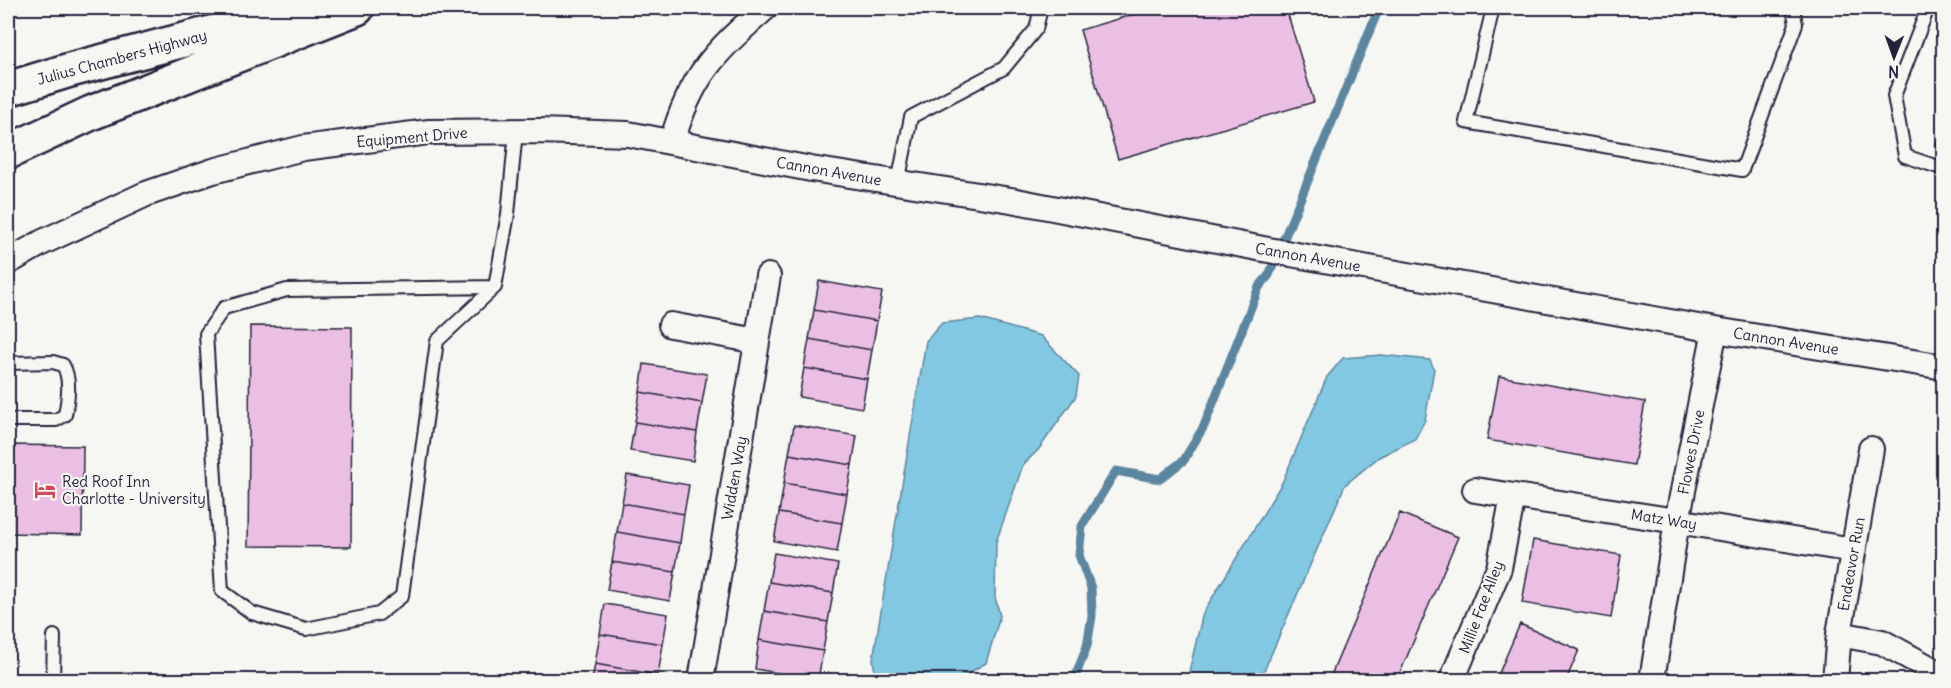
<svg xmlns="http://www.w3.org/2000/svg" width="1951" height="688" viewBox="0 0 1951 688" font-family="Delius,sans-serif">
  <rect width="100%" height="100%" fill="#f6f6f2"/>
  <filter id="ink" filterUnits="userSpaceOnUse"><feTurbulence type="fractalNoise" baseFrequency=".0167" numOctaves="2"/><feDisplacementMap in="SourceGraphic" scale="12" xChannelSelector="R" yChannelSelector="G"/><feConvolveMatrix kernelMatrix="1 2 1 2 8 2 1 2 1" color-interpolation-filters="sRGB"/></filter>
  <g filter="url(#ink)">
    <!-- water -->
    <path fill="#82c8e3" stroke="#5c86a0" stroke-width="1.5" d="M980,319L1041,336L1079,376L1076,396L1039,449L1023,465L996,542L995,597L1000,616L986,663L957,680H912L875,673L873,659L926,341L942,323Z
      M1381,355L1430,360L1434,369L1425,420L1415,439L1379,457L1345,485L1260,680H1187L1203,613L1282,483L1327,377L1343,358Z"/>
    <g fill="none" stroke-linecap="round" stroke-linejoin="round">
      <!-- stream -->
      <path stroke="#5c86a0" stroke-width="9" d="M1074,680L1087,646L1092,616L1091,588L1079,555L1082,526L1116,471L1160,479L1184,460L1204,426L1259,287L1269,275L1379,8"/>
    </g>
    <!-- building -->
    <path fill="#ebbfe4" stroke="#22223b" stroke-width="1.5" d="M1155,8H1286L1314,102L1118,159L1080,30Z
      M1944,125V150L1935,146Z
      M819,281L882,292L877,321L814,310Z
      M814,310L877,321L872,350L809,339Z
      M250,326L352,327L351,547L248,546Z
      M809,339L872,350L867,379L804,368Z
      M644,364L707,374L702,403L640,392Z
      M804,368L867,379L862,408L799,397Z
      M1499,376L1645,402L1634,465L1487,440Z
      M640,392L702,403L697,432L635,422Z
      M635,422L697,432L693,461L630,451Z
      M794,425L857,436L852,465L789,454Z
      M8,445L83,446L82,535L9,533L8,617Z
      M789,454L852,465L847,494L784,483Z
      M627,475L689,485L684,514L622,503Z
      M784,483L847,494L842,523L779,513Z
      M622,503L684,514L680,543L617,532Z
      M779,513L842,523L837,552L774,541Z
      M1400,513L1458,537L1397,680H1329Z
      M617,532L680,543L675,572L612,562Z
      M1533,540L1621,555L1611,618L1522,603Z
      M774,553L838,564L833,593L769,582Z
      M612,562L675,572L670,601L607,590Z
      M769,582L833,593L828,622L764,611Z
      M605,604L668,614L663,644L600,634Z
      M764,611L828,622L823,651L759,640Z
      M1520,624L1579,650L1566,680H1496Z
      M600,634L663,644L658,675L595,664Z
      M759,640L823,651L818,680L755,669Z
      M595,664L658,675L657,680H592Z"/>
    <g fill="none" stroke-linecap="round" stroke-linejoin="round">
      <defs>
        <path id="lane" d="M1493,8L1466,122L1742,170L1796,24L1793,8
          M1928,8L1894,96L1905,156L1944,169
          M898,183L911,117L1004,68L1036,29L1041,8
          M495,287L287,290L224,308L206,334L222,591L252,613L306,629L379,614L402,596L437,341L495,287L508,214L516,131
          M8,363L53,362L63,365C71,379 68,399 65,415L56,420H8
          M53,680L54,636"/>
        <path id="street" d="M672,142C691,75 715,52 765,8
          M8,262L43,242L146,194L213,171L303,148L429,132L539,131L628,134L811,169L1011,200L1263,249L1715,330L1944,367
          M671,325L757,341
          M1475,490L1677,521L1853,550
          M1839,634L1882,642L1944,676
          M701,680L768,276
          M1452,680L1499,568L1513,496
          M1652,680L1677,521L1715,330
          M1835,680L1839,634L1871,449"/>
        <path id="highway" d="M8,89L70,70L306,8
          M8,152L91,113L357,8"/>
      </defs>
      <!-- lane casing -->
      <use href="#lane" stroke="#22223b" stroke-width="16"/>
      <!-- street casing -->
      <use href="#street" stroke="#22223b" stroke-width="28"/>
      <!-- highway casing -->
      <use href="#highway" stroke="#22223b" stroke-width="38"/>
      <!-- lane -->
      <use href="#lane" stroke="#f6f6f2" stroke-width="12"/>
      <!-- street -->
      <use href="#street" stroke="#f6f6f2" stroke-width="24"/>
      <!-- highway -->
      <use href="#highway" stroke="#f6f6f2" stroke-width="33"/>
    </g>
  </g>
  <!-- icons -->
  <defs>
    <symbol id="hotel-bare" viewBox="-9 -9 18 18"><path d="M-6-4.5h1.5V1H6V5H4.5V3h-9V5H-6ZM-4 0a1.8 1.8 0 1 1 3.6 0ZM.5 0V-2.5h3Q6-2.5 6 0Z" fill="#d1495b" stroke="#f6f6f2" stroke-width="2.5" paint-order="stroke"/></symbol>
  </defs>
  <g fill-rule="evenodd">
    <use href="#hotel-bare" x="30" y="475" width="30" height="30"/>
  </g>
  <g text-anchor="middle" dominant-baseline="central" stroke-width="4.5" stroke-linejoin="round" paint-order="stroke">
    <!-- street labels -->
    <g font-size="15" fill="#22223b" stroke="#f6f6f2">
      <text transform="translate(122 57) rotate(-15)">Julius Chambers Highway</text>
      <text transform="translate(412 137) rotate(-5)">Equipment Drive</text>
      <text transform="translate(829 171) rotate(10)">Cannon Avenue</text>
      <text transform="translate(1308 257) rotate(10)">Cannon Avenue</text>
      <text transform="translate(1786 341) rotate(9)">Cannon Avenue</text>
      <text transform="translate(1691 452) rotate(-79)">Flowes Drive</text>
      <text transform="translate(734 478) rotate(-80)">Widden Way</text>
      <text transform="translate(1664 519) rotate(9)">Matz Way</text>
      <text transform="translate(1851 564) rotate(-80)">Endeavor Run</text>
      <text transform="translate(1481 607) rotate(-69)">Millie Fae Alley</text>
    </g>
    <!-- poi labels -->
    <g font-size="15" fill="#22223b" stroke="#f6f6f2" text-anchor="start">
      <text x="62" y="481">Red Roof Inn<tspan x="62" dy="17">Charlotte - University</tspan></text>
    </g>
  </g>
  <!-- margin -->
  <rect width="1951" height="688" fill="none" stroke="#f6f6f2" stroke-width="30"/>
  <rect x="15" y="15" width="1921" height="658" fill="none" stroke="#22223b" stroke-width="2" filter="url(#ink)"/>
  <!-- north arrow -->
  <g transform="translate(1894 57) rotate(181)" stroke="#f6f6f2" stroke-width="4.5" paint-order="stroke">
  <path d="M0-4.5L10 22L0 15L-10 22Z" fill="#22223b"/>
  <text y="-9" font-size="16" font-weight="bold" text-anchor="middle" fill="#22223b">N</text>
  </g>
</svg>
